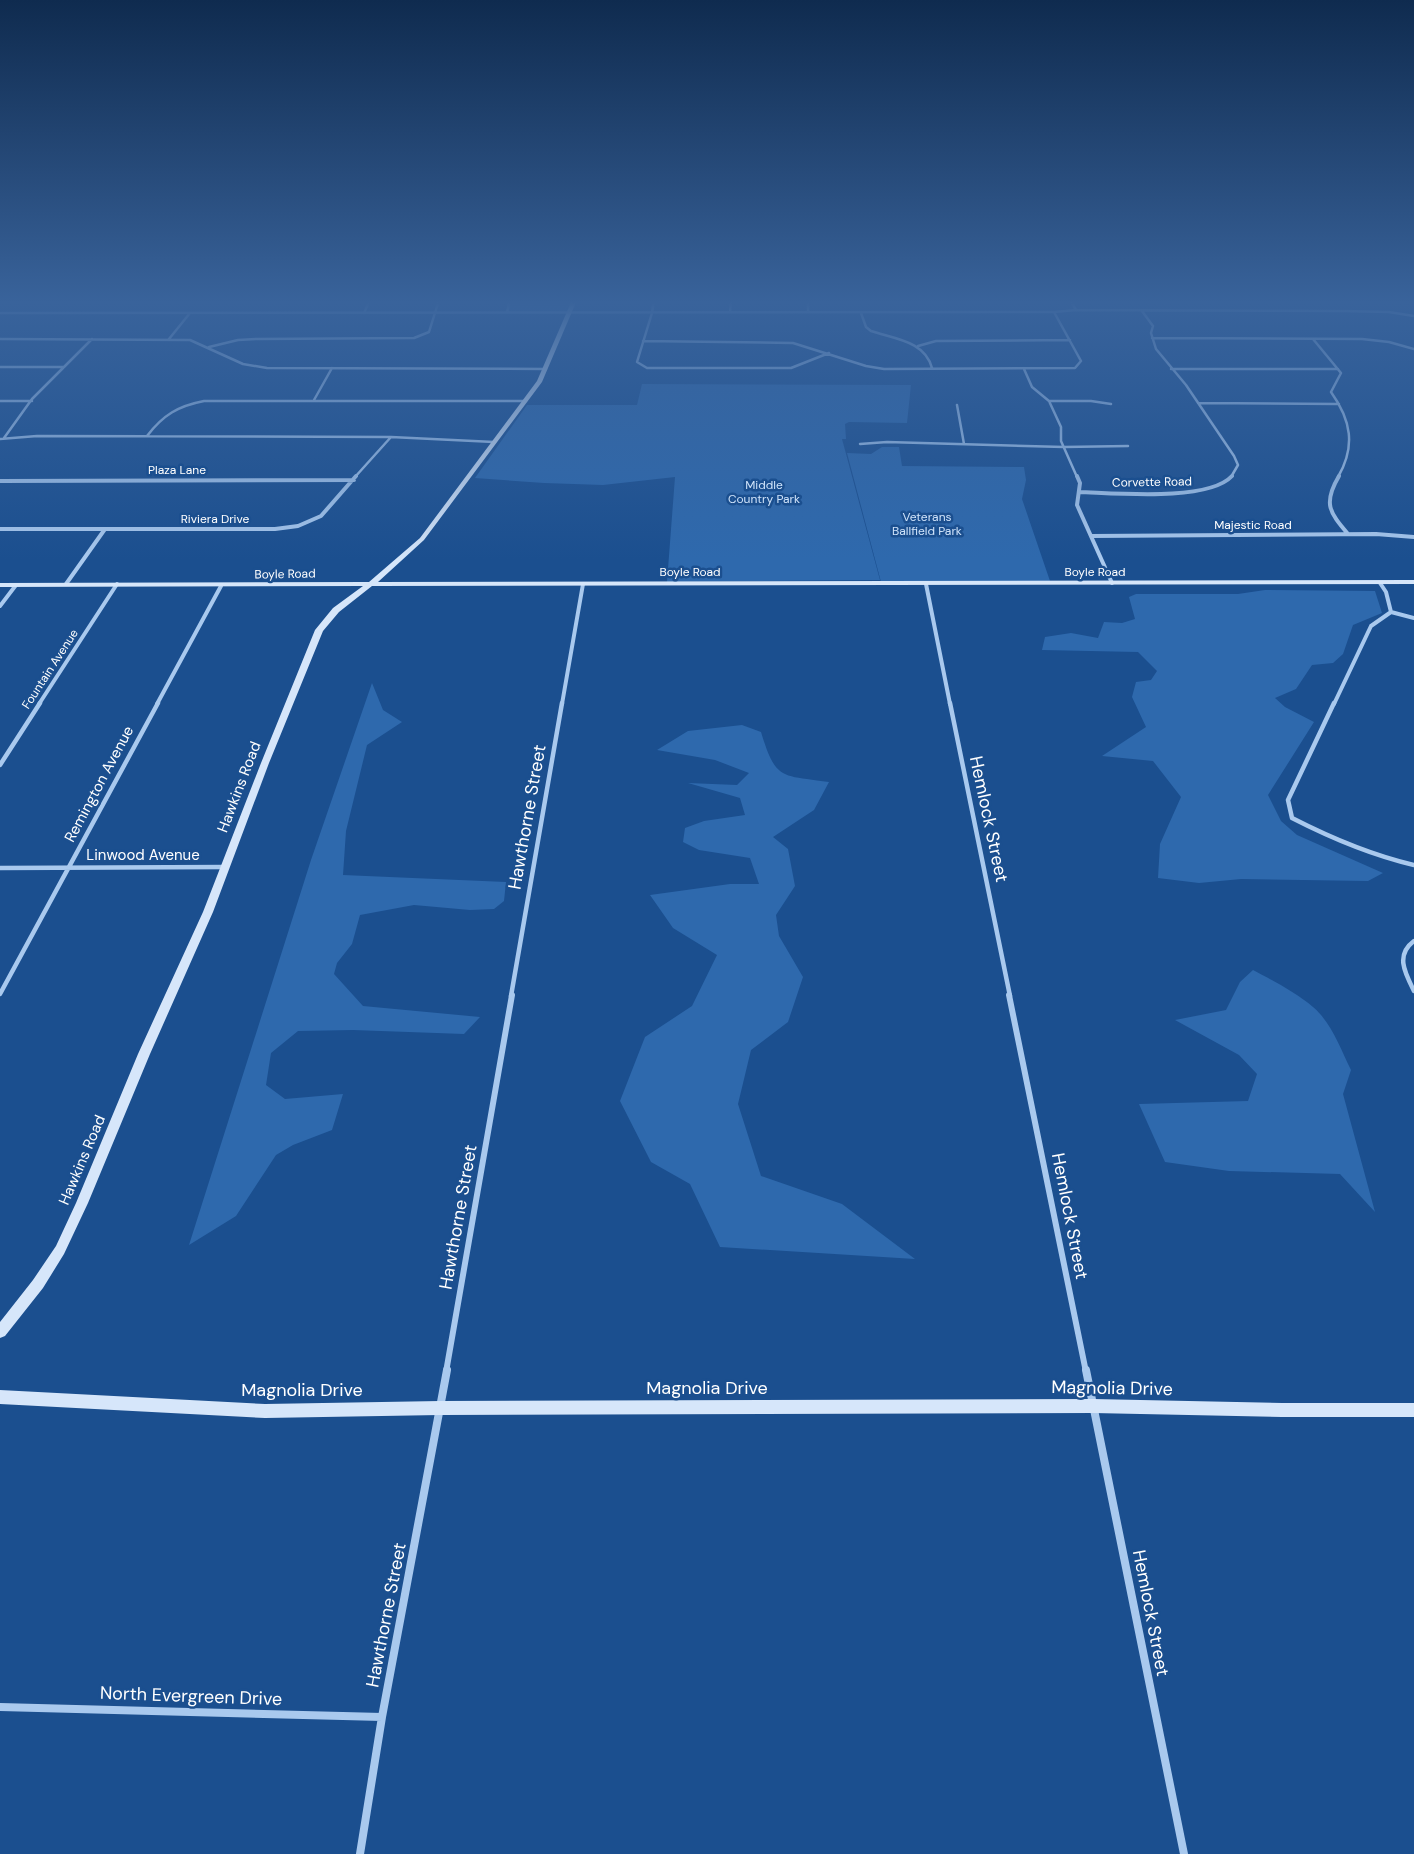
<svg xmlns="http://www.w3.org/2000/svg" width="1414" height="1854" viewBox="0 0 1414 1854" font-family="'DM Sans',sans-serif">
  <rect width="100%" height="100%" fill="#1b4f8f"/>
  <!-- green -->
  <path fill="#2e69ad" d="M510,300H575L571,313L507,312Z
    M642,384L911,385L907,423L849,422L845,424L846,439H842L880,580L667,582L675,477L603,485L544,483L475,478L527,405H637Z
    M882,447H899L902,466L1024,467L1026,480L1022,499L1050,581L881,582L847,453L871,454Z
    M1265,590L1375,591L1382,613L1353,625L1343,654L1333,663L1312,665L1296,689L1275,698L1285,707L1314,722L1268,795L1281,821L1297,835L1383,873L1368,881L1241,879L1199,883L1158,878L1160,844L1181,797L1153,761L1102,756L1146,727L1132,697L1136,682L1151,680L1157,671L1138,652L1042,650L1045,637L1071,633L1098,638L1104,622L1122,623L1135,619L1129,597L1136,594H1238Z
    M372,683L383,710L402,722L367,745L346,831L343,875L506,882L504,901L494,909L470,910L414,905L360,915L352,944L337,963L334,974L363,1006L480,1017L464,1034L353,1030L298,1031L271,1053L266,1085L285,1099L343,1094L332,1130L293,1145L276,1155L236,1216L189,1245L311,860Z
    M742,725L761,732C776,781 781,775 829,782L814,810L773,837L788,849L795,886L776,915L779,936L803,977L788,1022L751,1050L738,1104L761,1176L842,1204L915,1259L720,1247L690,1184L651,1162L620,1101L645,1037L692,1006L717,955L673,928L650,895L730,884H759L750,858L699,850L683,842L685,828L704,821L745,815L740,798L688,783L737,785L749,773L715,760L657,750L688,731Z
    M1253,970C1272,980 1308,999 1321,1015C1334,1030 1342,1052 1351,1070L1343,1094L1375,1212L1340,1174L1229,1171L1165,1162L1139,1104L1248,1101L1257,1074L1239,1055L1175,1020L1226,1010L1240,982Z"/>
  <g fill="none" stroke-linecap="round" stroke-linejoin="round">
    <!-- street-far4 -->
    <path stroke="#a9c9ee" stroke-width="2.5" d="M654,300L652,313L637,362L647,368H791L829,353
      M808,300V312
      M1070,300L1076,310
      M1142,311L1153,326L1151,333L1156,349L1186,385L1234,456L1238,465L1231,477
      M507,312L510,300
      M730,312L731,300
      M0,313L1054,312L1076,310L1343,311L1389,312L1414,316
      M364,313L370,300
      M861,313L866,327L871,331C895,339 925,341 932,368
      M1152,338L1362,339L1389,342L1414,349
      M0,339L190,340L243,364L267,368L546,369
      M169,339L190,313
      M1313,339L1341,373L1331,392C1351,420 1356,446 1338,477
      M643,341L793,343L866,366L884,369L1075,368L1081,361L1054,312
      M918,346L936,341L1070,340
      M209,347L238,340L256,339L414,338L429,332L439,300
      M0,367H64
      M1024,369L1032,387L1049,401L1061,427V441L1077,477
      M1171,369H1338
      M314,400L332,368
      M0,401H32
      M1049,401H1091L1111,404
      M1198,403L1339,404
      M957,405L964,444
      M147,436C163,415 178,406 204,401H526
      M4,438L32,399L92,339
      M0,439L37,436L391,437L494,442
      M860,444L887,442L1064,447L1128,446
      M355,477L391,437"/>
    <!-- street-far3 -->
    <path stroke="#a9c9ee" stroke-width="4" d="M1077,476L1080,483L1077,505L1112,583
      M1339,476C1323,503 1329,512 1348,534
      M0,481L354,480
      M1079,492C1114,493 1208,502 1232,476
      M0,529H275L298,526L321,516L356,476
      M1091,536L1376,534L1414,537
      M1380,583L1386,592L1391,612
      M66,584L105,529
      M926,584L950,704
      M0,606L16,585
      M39,704L117,584
      M157,704L221,586
      M562,704L583,584
      M1334,704L1371,626L1391,612L1414,618"/>
    <!-- street-far2 -->
    <path stroke="#a9c9ee" stroke-width="4.5" d="M950,703L1010,996
      M1334,703L1288,800L1292,818C1331,838 1371,855 1414,865
      M0,765L40,703
      M0,868L225,867
      M1414,941C1395,955 1405,973 1414,991
      M0,994L158,703
      M511,996L562,703"/>
    <!-- street-far1 -->
    <path stroke="#a9c9ee" stroke-width="6" d="M1009,995L1086,1372
      M446,1372L512,995"/>
    <!-- street -->
    <path stroke="#a9c9ee" stroke-width="8" d="M1086,1370L1184,1854
      M0,1707L382,1717
      M360,1854L382,1717L447,1370"/>
    <!-- secondary -->
    <path fill="#d6e6fa" fill-rule="evenodd" d="M572,300H577L542,382L424,540L378,582L1414,580V584L372,586L339,612L323,631L269,763L213,912L150,1054L88,1203L64,1254L43,1288L5,1336L0,1338V1322L33,1280L56,1246L76,1203L138,1054L203,912L261,763L315,630L333,608L363,586L0,587V583L369,582L420,538L537,381Z
      M0,1390L265,1404L440,1401L1093,1399L1282,1403H1414V1417H1282L1093,1413L440,1415L265,1418L0,1404Z"/>
  </g>
  <!-- sky -->
  <linearGradient id="sky" x2="0" y2="1"><stop stop-color="#0f2b4f"/><stop offset="0.54" stop-color="#39639b"/><stop offset="1" stop-color="#39639b" stop-opacity="0"/></linearGradient>
  <rect width="1414" height="560" fill="url(#sky)"/>
  <g text-anchor="middle" dominant-baseline="central" stroke-width="5" stroke-linejoin="round" paint-order="stroke">
    <!-- far-street labels -->
    <g font-size="12" fill="#fff" stroke="#1b4f8f">
      <text x="177" y="470">Plaza Lane</text>
      <text transform="translate(1152 482) rotate(-1)">Corvette Road</text>
      <text x="215" y="519">Riviera Drive</text>
      <text x="1253" y="525">Majestic Road</text>
      <text x="690" y="572">Boyle Road</text>
      <text x="1095" y="572">Boyle Road</text>
      <text transform="translate(285 574) rotate(-1)">Boyle Road</text>
      <text transform="translate(50 669) rotate(-57)">Fountain Avenue</text>
    </g>
    <!-- far-park labels -->
    <g font-size="12" fill="#cfe3fa" stroke="#1b4f8f">
      <text x="764" y="485">Middle<tspan x="764" dy="14">Country Park</tspan></text>
      <text x="927" y="517">Veterans<tspan x="927" dy="14">Ballfield Park</tspan></text>
    </g>
    <!-- street labels -->
    <g font-size="15" fill="#fff" stroke="#1b4f8f">
      <text transform="translate(99 784) rotate(-62)">Remington Avenue</text>
      <text transform="translate(239 787) rotate(-69)">Hawkins Road</text>
      <text x="143" y="855">Linwood Avenue</text>
      <text transform="translate(82 1160) rotate(-67)">Hawkins Road</text>
    </g>
    <!-- near-street labels -->
    <g font-size="18" fill="#fff" stroke="#1b4f8f">
      <text transform="translate(527 817) rotate(-80)">Hawthorne Street</text>
      <text transform="translate(989 819) rotate(78)">Hemlock Street</text>
      <text transform="translate(1070 1216) rotate(79)">Hemlock Street</text>
      <text transform="translate(458 1217) rotate(-80)">Hawthorne Street</text>
      <text x="707" y="1388">Magnolia Drive</text>
      <text transform="translate(1112 1388) rotate(1)">Magnolia Drive</text>
      <text x="302" y="1390">Magnolia Drive</text>
      <text transform="translate(1151 1613) rotate(79)">Hemlock Street</text>
      <text transform="translate(386 1615) rotate(-79)">Hawthorne Street</text>
      <text transform="translate(191 1696) rotate(2)">North Evergreen Drive</text>
    </g>
  </g>
</svg>
